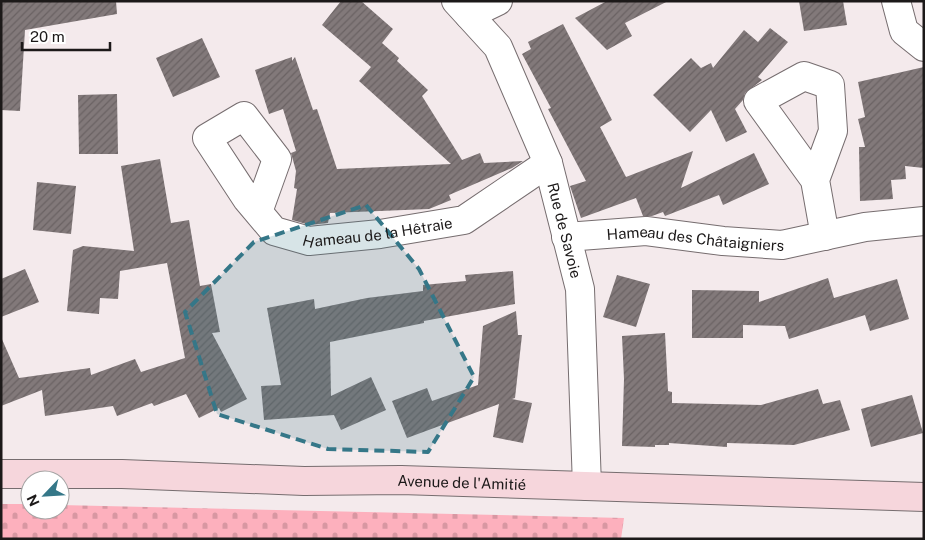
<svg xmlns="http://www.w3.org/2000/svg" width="925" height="540" viewBox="0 0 925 540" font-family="'Public Sans',sans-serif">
  <defs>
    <pattern id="cemetery-stones" width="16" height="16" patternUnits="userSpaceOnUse" patternTransform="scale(1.25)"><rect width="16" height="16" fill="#fdb0bd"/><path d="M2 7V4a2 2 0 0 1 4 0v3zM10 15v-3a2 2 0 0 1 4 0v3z" fill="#d897a2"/></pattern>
    <pattern id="building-hatch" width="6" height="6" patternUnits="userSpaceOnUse" patternTransform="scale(1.25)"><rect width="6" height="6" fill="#82797a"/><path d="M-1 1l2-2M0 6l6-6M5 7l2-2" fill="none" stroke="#6a6263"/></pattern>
  </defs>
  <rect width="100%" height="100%" fill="#f4eaec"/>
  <!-- cemetery -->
  <path fill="url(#cemetery-stones)" d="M1,504H30V510H60V505L624,518L621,539H1Z"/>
  <!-- building -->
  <path fill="url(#building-hatch)" d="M1,1H116L117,14L25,30L20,111L1,110Z
    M341,1H361L393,29L382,43L399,58L397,61L428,90L422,96L462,160L480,153L484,163L523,161L512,168L449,195L451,200L429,209L330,213L328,223L310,225L292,220L297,189L294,188L296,171L291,153L296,151L283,109L269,114L255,70L292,57V61L295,57L313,110L317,109L337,169L451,164L359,81L371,67L322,25Z
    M607,1H668L625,23L632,36L607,50L575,18Z
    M799,1H843L847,25L804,31Z
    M563,24L612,120L600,127L626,177L693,151L681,188L754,153L769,184L723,205L719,195L665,216L663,212L652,216H643L636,198L581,218L570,186L586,181L548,109L551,108L522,54L531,49L528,42Z
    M770,28L788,42L758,77L762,80L745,93L743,100L735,109L747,132L726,142L711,110L690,132L653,95L691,58L701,68L711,63L713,68L744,30L758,42Z
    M202,38L220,77L173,97L156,58Z
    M924,67V168L905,166L906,179L891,180L893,199L860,201L859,147H865L858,119L865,117L858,82Z
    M117,94L118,154H79L78,95Z
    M160,159L171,223L189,220L200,286L211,284L220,332L212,333L247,399L221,412L219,408L199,418L186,394L154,406L152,403L117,416L113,406L45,416L42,390L1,406V337L19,378L90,368L91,375L135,359L141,372L185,358L167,263L120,271L118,299L100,298L99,314L67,311L73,250L83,246L134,251L121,166Z
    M37,182L76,186L71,234L33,230Z
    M25,269L39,302L1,317V279Z
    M513,271L515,304L424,321V323L330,342L331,396L371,377L386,410L341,430L334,415L264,420L261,386L281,385L267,308L314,299L315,309L367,298L423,291V285L466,281L465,275Z
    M617,275L650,284L636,327L603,317Z
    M828,278L834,298L897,279L909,319L870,331L865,315L789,339L785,326L743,325V338H692V290L759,291V302Z
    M516,311L518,335H522L515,398L512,399L532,403L523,443L493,437L499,404L407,438L392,401L427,388L432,401L478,385L483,326Z
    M665,333L668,391L672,392V403L761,405L818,389L823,404L840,400L850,430L794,445L727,443V447L669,443V445H655V447L622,446L624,379L622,336Z
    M912,395L923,433L871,447L861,409Z"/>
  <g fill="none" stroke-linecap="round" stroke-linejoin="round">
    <defs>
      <g id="street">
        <path id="s1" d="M456,1L498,47L548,163L580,289L587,486"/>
        <path d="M896,1L904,31L924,47"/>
        <path d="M469,15L498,1"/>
        <path d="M815,180L758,101L804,76L830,85L833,131L815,180L825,236"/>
        <path id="s2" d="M258,212L277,159L244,116L207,138L247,199L274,231L309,241L380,234L464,220L548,163"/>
        <path id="s3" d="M566,237L646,231L723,241L782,245L865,227L924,221"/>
      </g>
      <g id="secondary">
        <path id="s4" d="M1,474H122L304,481L401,480L924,497"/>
      </g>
    </defs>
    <!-- street casing -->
    <use href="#street" stroke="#766d6f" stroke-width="30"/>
    <!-- secondary casing -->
    <use href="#secondary" stroke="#766d6f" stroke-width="30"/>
    <!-- street -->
    <use href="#street" stroke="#fff" stroke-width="28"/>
    <!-- secondary -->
    <use href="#secondary" stroke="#f6d6dc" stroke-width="28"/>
  </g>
  <!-- marked area -->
  <path fill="#357788" fill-opacity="0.2" stroke="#357788" stroke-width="4" stroke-dasharray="10 6" stroke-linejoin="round" d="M366,205L419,269L474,377L428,452L328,449L217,414L185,312L254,242Z"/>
  <g text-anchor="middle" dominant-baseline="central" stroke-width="4.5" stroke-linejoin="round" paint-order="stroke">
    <!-- street labels -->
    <g font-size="15" fill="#1c1919" stroke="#fff">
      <text stroke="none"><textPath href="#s2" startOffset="374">Hameau de la Hêtraie</textPath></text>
      <text stroke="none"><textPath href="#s1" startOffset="258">Rue de Savoie</textPath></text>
      <text stroke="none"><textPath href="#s3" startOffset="130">Hameau des Châtaigniers</textPath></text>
      <text stroke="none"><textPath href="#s4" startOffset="461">Avenue de l'Amitié</textPath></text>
    </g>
  </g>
  <!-- border -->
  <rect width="925" height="540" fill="none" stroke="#1c1919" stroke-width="5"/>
  <!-- north arrow -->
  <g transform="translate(45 495) rotate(245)"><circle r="24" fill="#ffffff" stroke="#a4a3a3"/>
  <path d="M0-4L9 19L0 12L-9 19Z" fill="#357788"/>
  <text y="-8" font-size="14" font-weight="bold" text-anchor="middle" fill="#1c1919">N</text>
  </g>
  <!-- scale -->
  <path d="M22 42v8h88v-8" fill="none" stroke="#1c1919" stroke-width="2.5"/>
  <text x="30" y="42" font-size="15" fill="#1c1919" stroke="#ffffff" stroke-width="4" paint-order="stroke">20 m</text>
</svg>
